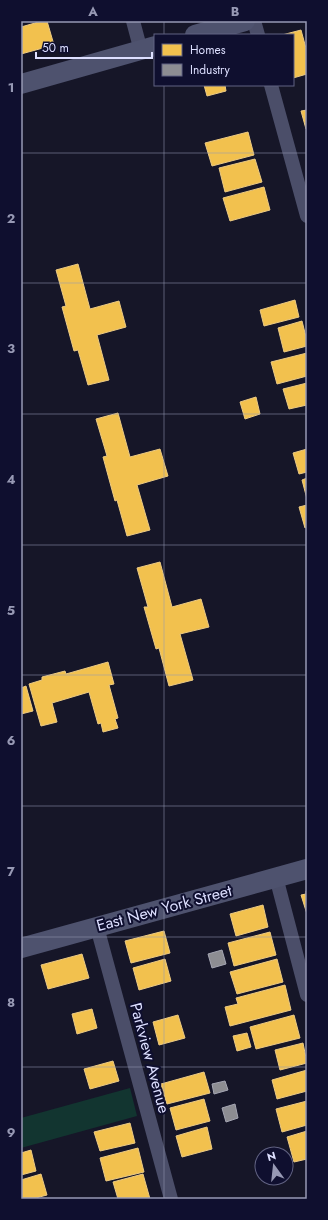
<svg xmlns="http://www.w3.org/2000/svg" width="328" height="1220" viewBox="0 0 328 1220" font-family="Jost,sans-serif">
  <rect width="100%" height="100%" fill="#161628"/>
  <!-- green -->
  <path fill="#123530" d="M130,1088L137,1116L21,1148V1118Z"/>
  <!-- homes -->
  <path fill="#f2c14e" stroke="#ecca83" d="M42,21H47L54,45L21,54V27Z
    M301,30L307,52V74L293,78V35H282Z
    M204,85H225L226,91L207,96Z
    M307,110V128L306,129L301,111Z
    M248,132L254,155L212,166L205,143Z
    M255,159L262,182L225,192L219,168Z
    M264,187L270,210L230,221L223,198Z
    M78,264L90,309L119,301L126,327L97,335L109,380L88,385L78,350L74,351L62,307L66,306L56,270Z
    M295,300L299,317L264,326L260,310Z
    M302,321L307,341V346L284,352L278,328Z
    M307,353V376L277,384L271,362Z
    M307,383V405L289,409L283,389Z
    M256,397L260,414L245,419L240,402Z
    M118,413L130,457L160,449L168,476L137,485L150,530L127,536L117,500L115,501L103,457L107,456L96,419Z
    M307,449V472L299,474L293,453Z
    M307,478V499L302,480Z
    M307,505V527L305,528L299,507Z
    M160,562L172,607L201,599L209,627L180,634L193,680L169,686L159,648L156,649L144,607H148L137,568Z
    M108,662L114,684L109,685L118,718L115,719L118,728L103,732L101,723L98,724L89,692L52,703L57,722L41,726L29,684L42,680V677L65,671L66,674Z
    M26,686L33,711L21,714V688Z
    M306,891H307V914L301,895L306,894Z
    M263,905L268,927L236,936L230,914Z
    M164,931L170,953L131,963L125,941Z
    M270,932L276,955L234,966L228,943Z
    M82,954L89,978L48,989L41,965Z
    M165,959L171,981L139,990L133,968Z
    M277,959L283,982L237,994L230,972Z
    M285,985L291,1010L230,1026L225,1007L238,1004L236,998Z
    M92,1009L97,1028L77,1034L72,1014Z
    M178,1015L185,1038L159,1045L153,1022Z
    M294,1015L300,1038L256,1049L250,1027Z
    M247,1033L251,1047L237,1051L233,1036Z
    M303,1043L307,1063L280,1070L275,1050Z
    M113,1061L119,1081L90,1089L84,1069Z
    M307,1070V1091L277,1099L272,1080Z
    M204,1072L210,1093L167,1104L161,1084Z
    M204,1099L210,1121L176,1130L170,1108Z
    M307,1101V1125L282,1132L276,1109Z
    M130,1123L135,1143L100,1151L94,1132Z
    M207,1127L212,1149L182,1157L176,1136Z
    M307,1131V1159L294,1162L287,1137Z
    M138,1148L144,1172L106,1181L100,1158Z
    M31,1150L36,1171L21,1175V1153Z
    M41,1174L47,1195L32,1199H21V1180Z
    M143,1174L150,1199H118L113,1182Z"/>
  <!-- industry -->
  <path fill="#8d8d92" stroke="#a5a6b3" d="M222,950L226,964L212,968L208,954Z
    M225,1081L228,1090L214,1094L212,1084Z
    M235,1104L238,1118L226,1122L222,1108Z"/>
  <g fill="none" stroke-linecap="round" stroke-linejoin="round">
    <!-- minor -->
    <path stroke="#4b4e69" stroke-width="14" d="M133,21L141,51
      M254,21L258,35
      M271,85L307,216
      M276,877L307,995
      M97,927L171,1199"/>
    <!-- secondary -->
    <path stroke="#4e526e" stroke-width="20" d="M195,35L245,21
      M21,84L155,46
      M21,948L307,869"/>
  </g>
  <!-- grid -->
  <path fill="none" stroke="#9799b4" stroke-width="1" stroke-opacity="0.55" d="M164,21V35M164,85V1199M21,153H307M21,283H307M21,414H307M21,545H307M21,675H307M21,806H307M21,937H307M21,1067H307"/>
  <g text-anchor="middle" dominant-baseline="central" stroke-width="4" stroke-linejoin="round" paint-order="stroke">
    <!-- street labels -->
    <g font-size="16" fill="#dddfff" stroke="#0f0f2f">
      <text transform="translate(164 908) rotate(-15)">East New York Street</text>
      <text transform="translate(150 1058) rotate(75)">Parkview Avenue</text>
    </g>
  </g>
  <!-- border -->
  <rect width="328" height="1220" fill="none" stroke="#0f0f2f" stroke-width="44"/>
  <!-- legend -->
  <rect x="154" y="34" width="140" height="52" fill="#0f0f2f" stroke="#616282"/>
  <rect x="162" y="44" width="20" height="12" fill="#f2c14e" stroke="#616282"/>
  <text x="190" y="54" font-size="12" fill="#dddfff">Homes</text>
  <rect x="162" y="64" width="20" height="12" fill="#8d8d92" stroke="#616282"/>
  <text x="190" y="74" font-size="12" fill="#dddfff">Industry</text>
  <!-- north arrow -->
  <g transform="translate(274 1166) rotate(345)"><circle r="19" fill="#0f0f2f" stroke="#616282"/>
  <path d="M0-3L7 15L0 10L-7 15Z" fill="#9799b4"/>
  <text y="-6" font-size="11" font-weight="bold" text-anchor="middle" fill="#dddfff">N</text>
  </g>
  <!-- scale -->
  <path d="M36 52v6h116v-6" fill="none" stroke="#dddfff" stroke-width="2"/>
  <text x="42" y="52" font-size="12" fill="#dddfff" stroke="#0f0f2f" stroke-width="3" paint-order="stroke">50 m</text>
  <rect x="22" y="22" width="284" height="1176" fill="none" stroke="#9799b4" stroke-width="1.5"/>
  <g font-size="13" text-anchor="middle" font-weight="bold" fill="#9799b4">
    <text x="93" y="16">A</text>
    <text x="235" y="16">B</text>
    <text x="11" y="92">1</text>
    <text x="11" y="223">2</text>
    <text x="11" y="353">3</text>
    <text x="11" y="484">4</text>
    <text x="11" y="615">5</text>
    <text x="11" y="745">6</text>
    <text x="11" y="876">7</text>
    <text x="11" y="1007">8</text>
    <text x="11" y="1137">9</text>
  </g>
</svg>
